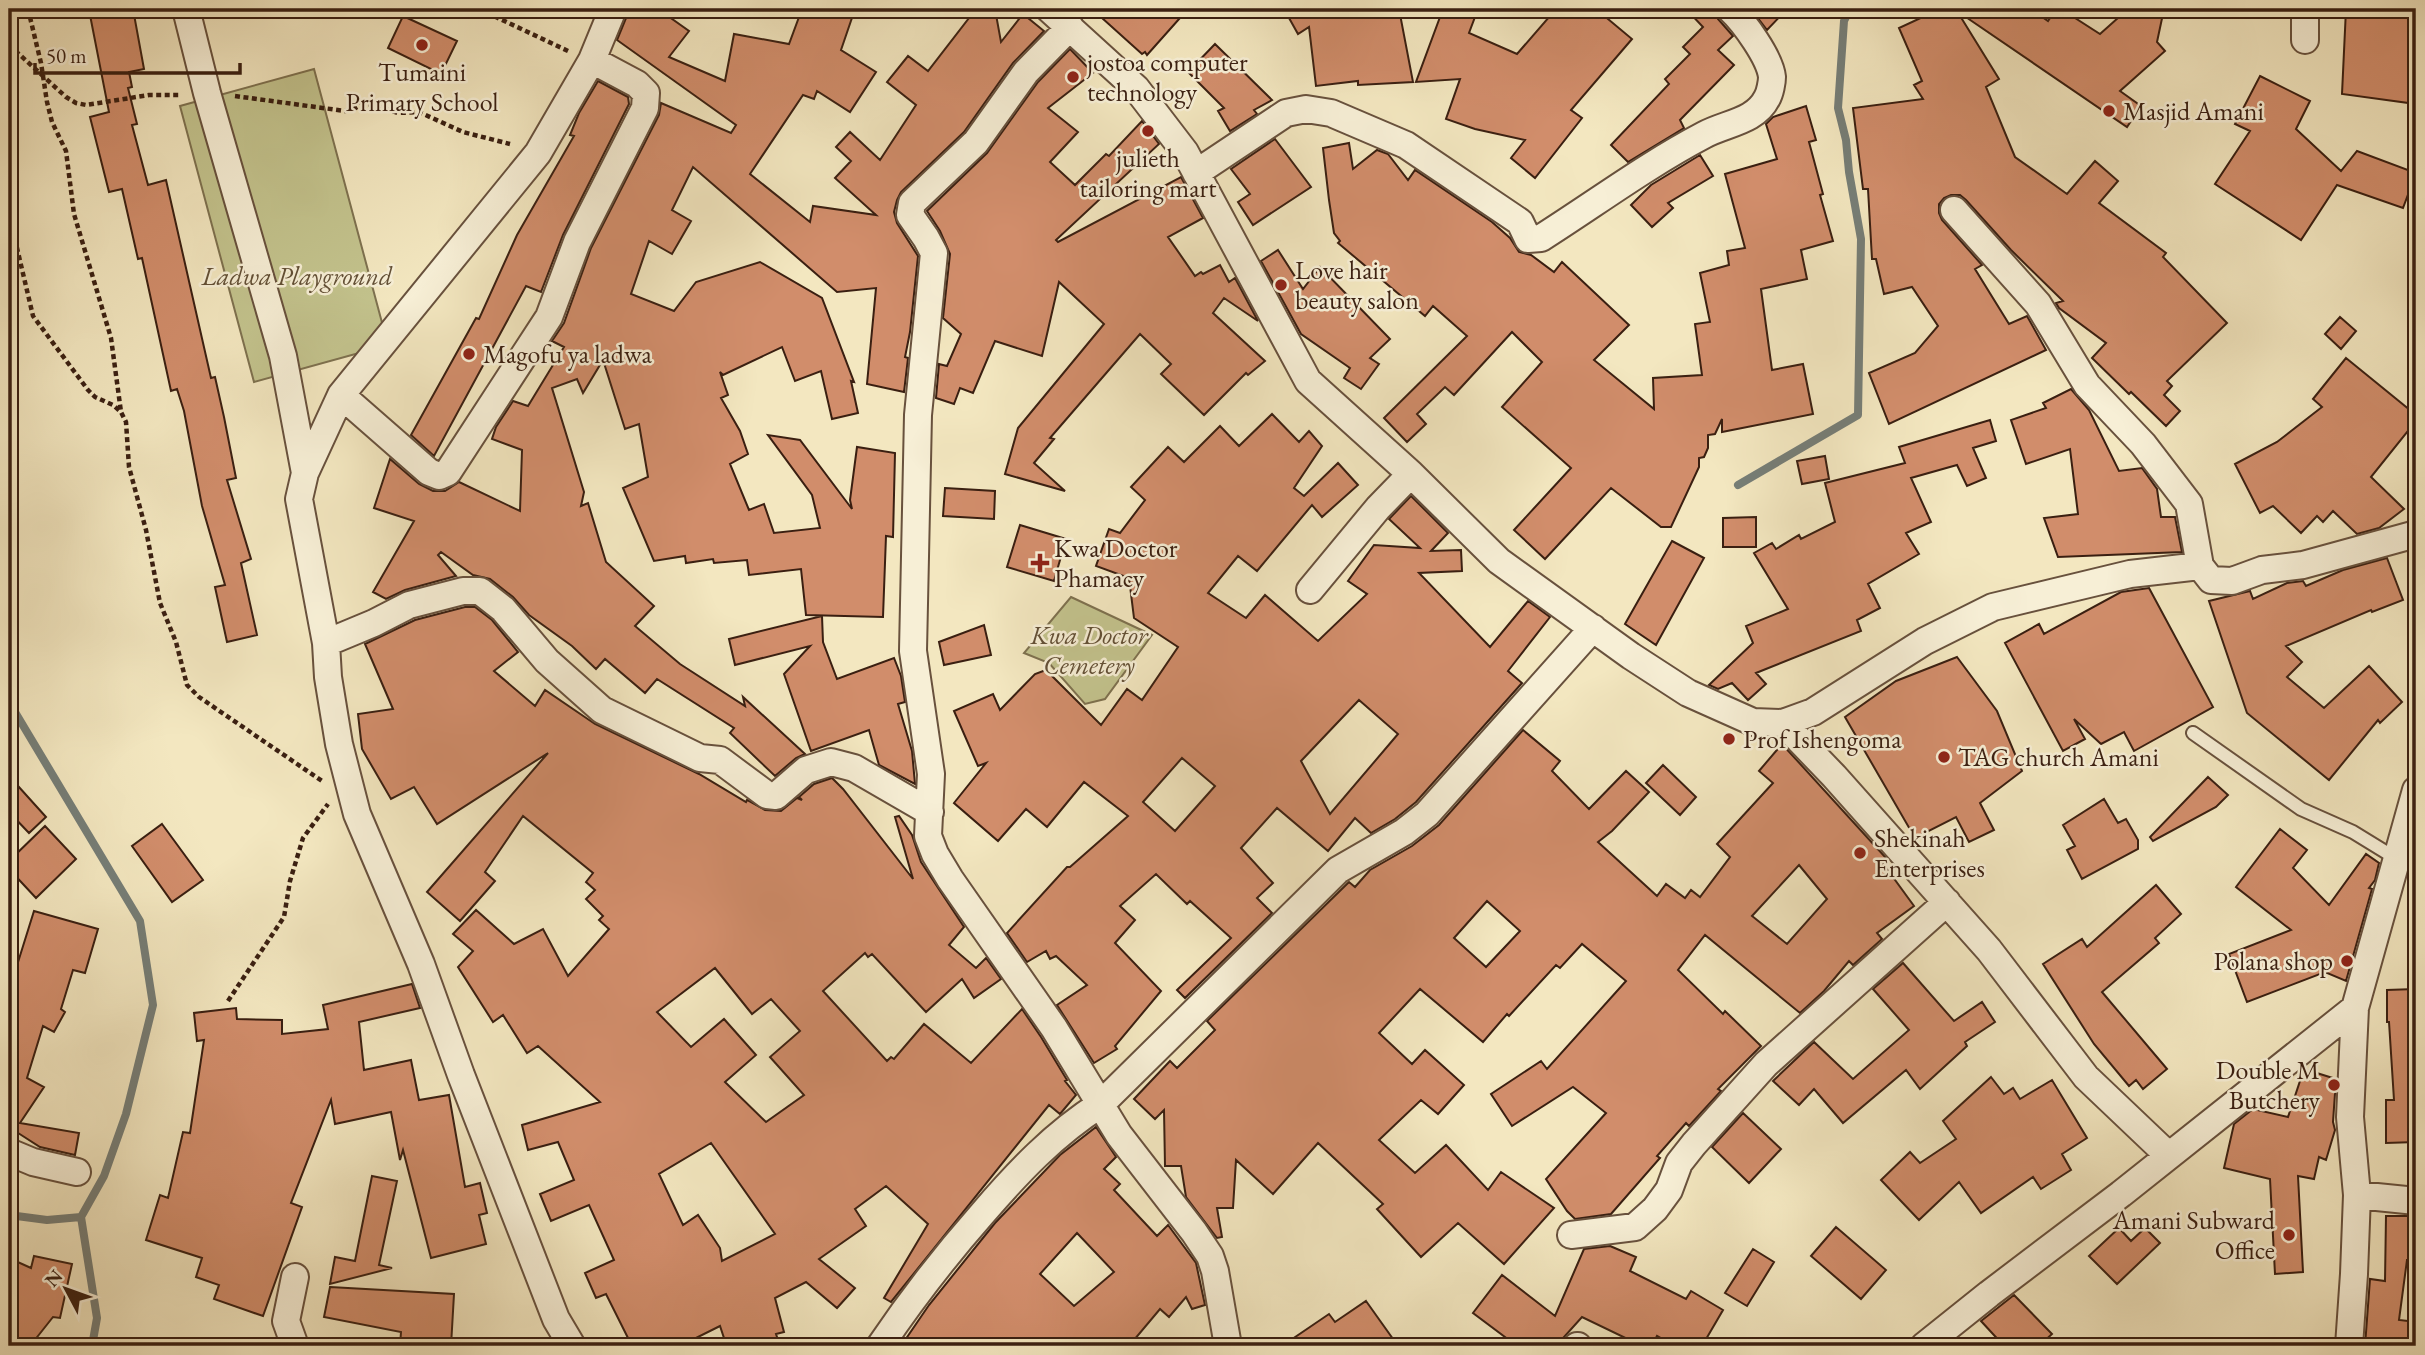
<svg xmlns="http://www.w3.org/2000/svg" width="2425" height="1355" viewBox="0 0 2425 1355" font-family="'EB Garamond',serif">
  <rect width="100%" height="100%" fill="#f3e7c0"/>
  <filter id="stains"><feTurbulence type="fractalNoise" baseFrequency=".00286" numOctaves="4"/><feColorMatrix values="0 0 0 0 .2 0 0 0 0 .09 0 0 0 0 .02 0 0 0 .5 -.17"/></filter>
  <radialGradient id="worn" r=".72"><stop offset=".6" stop-color="#630" stop-opacity="0"/><stop offset="1" stop-color="#630" stop-opacity=".3"/></radialGradient>
  <!-- green -->
  <path fill="#c3c38d" stroke="#7e714f" stroke-width="2" d="M314,69L388,345L254,382L180,106Z
    M1071,597L1152,635L1105,699L1085,704L1049,663L1024,653Z"/>
  <g fill="none" stroke-linecap="round" stroke-linejoin="round">
    <!-- stream -->
    <path stroke="#767e77" stroke-width="8" d="M1738,485L1858,415L1861,239L1849,172L1846,140L1838,108L1844,21L1850,9
      M9,702L140,921L153,1005L126,1114L104,1176L81,1217L47,1220L9,1215
      M81,1217L97,1318L92,1346"/>
  </g>
  <!-- building -->
  <path fill="#d18d6b" stroke="#3a1f11" stroke-width="2" fill-rule="evenodd" d="M123,9H133L144,69L129,72L132,87L128,88L137,124L132,125L148,185L166,180L211,378L215,377L224,417L236,478L227,480L251,559L241,563L257,635L227,642L215,587L225,585L202,506L184,411L177,389L171,391L142,258L138,259L122,189L109,192L90,117L109,112L90,15Z
    M633,9H658L689,31L669,57L725,81L734,34L789,44L802,9H855L841,50L876,72L850,112L817,91L814,99L803,95L750,174L810,222L813,206L876,215L835,178L851,161L836,147L850,132L880,160L916,105L887,82L908,56L928,71L976,9H995L1001,42L1023,14L1044,31L1013,63L964,132L901,192L897,200L894,212L897,223L918,256L910,332L905,357L908,358L904,392L867,384L876,288L837,292L693,167L672,210L691,221L672,254L649,241L631,294L674,311L696,282L760,262L822,298L854,382L851,381L858,413L832,419L821,371L795,381L782,347L723,375L720,372L728,395L721,398L740,431L748,454L730,464L749,510L764,504L774,533L820,528L812,495L768,435L800,440L852,509L850,500L857,447L895,453L893,537L886,536L883,617L806,615L801,569L749,575L747,560L714,563L713,559L686,563L685,556L654,561L623,488L648,477L639,424L625,429L603,360L583,393L577,379L552,388L584,492L581,506L588,503L606,562L654,606L635,626L680,664L745,706L743,697L805,754L796,758L775,776L730,733L734,728L657,679L645,693L605,659L596,669L572,646L529,615L513,597L490,579L473,575L441,552L438,555L456,576L405,590L386,599L373,592L414,521L374,508L390,459L419,484L433,491H445L459,482L520,511L522,450L492,439L496,427L513,401L528,406L564,347L552,341L564,323L591,248L659,115L661,103L731,133L736,125L617,40L626,18Z
    M1092,9H1188L1147,55L1145,52L1142,54Z
    M1284,9H1399L1413,82L1358,85V81L1316,86L1309,27L1298,34Z
    M1443,9H1478L1469,33L1517,54L1556,9H1596L1632,39L1571,110L1582,118L1535,178L1511,158L1525,140L1475,129L1446,119L1460,79L1416,82Z
    M1686,9H1715L1718,19L1733,36L1718,50L1734,65L1680,120L1684,128L1628,162L1611,145L1669,84L1665,79L1690,54L1683,47L1703,27Z
    M1751,9H1787L1767,30Z
    M1940,9H2031L2048,21L2056,9H2061L2100,34L2128,9H2164L2157,42L2165,51L2120,91L2141,106L2127,127L1957,11L1999,79L1986,87L2015,157L2067,194L2095,161L2118,181L2099,203L2166,253L2163,257L2227,323L2167,381L2172,386L2164,395L2180,411L2166,426L2131,392L2129,394L2092,358L2106,343L2059,308L2056,303L2063,301L2011,250L1966,200L1960,195H1951L1944,198L1939,204V213L1942,220L1982,265L1975,269L2009,324L2027,316L2046,350L1889,424L1869,373L1915,353L1938,326L1912,287L1884,294L1876,259H1872L1868,189H1863L1853,108L1923,99L1914,85L1922,81L1899,28Z
    M2346,9H2416V104L2342,94Z
    M403,16L457,41L441,74L388,48Z
    M1215,44L1272,100L1254,110L1257,114L1230,131L1218,111L1224,108L1188,72Z
    M1070,49L1093,73L1048,108L1078,132L1050,162L1075,185L1106,154L1109,156L1142,121L1159,144L1056,240L1058,242L1181,177L1203,218L1168,237L1195,276L1201,272L1203,274L1220,265L1229,282L1235,278L1258,321L1224,298L1213,313L1265,361L1248,375L1246,373L1204,415L1161,374L1171,364L1140,334L1050,438L1054,439L1034,463L1065,491L1005,474L1018,428L1104,324L1059,282L1042,356L995,341L973,393L960,388L954,404L936,398L939,364L947,366L961,334L943,318L950,254L940,231L927,211L987,153L1038,82Z
    M2260,76L2310,101L2296,129L2341,171L2357,151L2416,173L2403,208L2337,185L2301,240L2215,184L2250,131L2235,124Z
    M598,81L628,97L629,104L563,235L541,292L526,286L434,456L411,435L476,318L479,319L517,235L574,136L570,135L579,113Z
    M1806,106L1816,140L1809,142L1823,194L1820,195L1833,241L1801,250L1807,279L1761,289L1772,370L1803,364L1813,414L1722,432V419L1715,434L1708,435V448L1704,457L1699,458V467L1671,527H1661L1611,488L1545,559L1514,530L1571,468L1502,407L1542,362L1512,332L1454,395L1445,387L1417,414L1426,424L1407,442L1384,418L1467,336L1433,306L1425,316L1338,243L1340,241L1334,233L1329,200L1323,148L1349,143L1353,169L1377,150L1388,154L1408,180L1415,170L1492,222L1510,238L1519,252L1531,255L1554,272L1562,262L1629,325L1594,360L1654,409L1653,378L1702,375L1695,324L1710,322L1700,273L1729,265L1727,251L1745,248L1725,174L1777,159L1766,124L1773,117Z
    M1275,139L1311,187L1253,225L1238,202L1250,194L1231,169Z
    M1700,155L1713,176L1668,203L1673,208L1652,227L1631,205L1651,185Z
    M1278,250L1303,289L1320,267L1390,339L1370,358L1379,364L1361,389L1344,378L1350,368L1301,334L1261,261Z
    M2340,317L2356,331L2341,349L2325,334Z
    M2346,358L2416,415V421L2371,477L2404,509L2379,528L2357,534L2333,511L2323,522L2317,516L2301,533L2273,506L2260,513L2235,464L2277,442L2322,407L2313,399Z
    M2071,389L2089,410L2119,471L2142,468L2157,489L2161,517H2175L2182,552L2058,557L2044,518L2078,514L2070,449L2026,464L2011,420L2046,408L2043,403Z
    M1272,414L1299,442L1309,431L1322,446L1294,488L1304,496L1338,463L1358,485L1322,517L1312,505L1257,571L1238,556L1208,593L1246,618L1265,595L1318,641L1367,594L1348,581L1374,545L1420,548L1389,519L1411,496L1448,533L1431,551L1461,550L1462,571L1419,573L1490,647L1528,601L1550,617L1508,671L1522,683L1416,802L1395,819L1371,833L1355,818L1328,851L1277,808L1241,848L1273,883L1257,898L1272,913L1185,998L1177,990L1231,938L1190,901L1187,904L1156,874L1120,906L1135,920L1115,943L1161,991L1115,1046L1117,1049L1094,1063L1057,1005L1087,985L1056,956L1050,959L1046,951L1027,962L1007,933L1067,867H1070L1128,816L1084,782L1047,827L1026,809L998,841L954,803L986,763L978,766L954,711L993,694L1000,710L1035,674L1046,670L1101,725L1127,689L1142,700L1178,647L1134,618L1129,578L1096,566L1109,529L1120,533L1145,500L1131,487L1168,447L1184,462L1220,426L1239,446ZM1359,700L1398,734L1330,814L1301,761ZM1182,758L1215,786L1175,831L1143,802Z
    M1990,420L1996,441L1973,448L1986,478L1967,486L1957,465L1911,478L1931,522L1906,533L1919,554L1868,584L1880,608L1857,620L1861,631L1756,673L1766,684L1748,700L1732,683L1718,689L1709,685L1753,643L1746,626L1788,609L1754,553L1772,543L1776,549L1799,535L1801,539L1835,522L1825,483L1905,463L1899,447Z
    M1825,456L1829,479L1802,484L1797,461Z
    M945,488L995,491L994,519L943,516Z
    M1756,517V547H1723V518Z
    M1020,525L1066,539L1054,581L1007,567Z
    M1672,541L1704,558L1656,645L1625,624Z
    M2387,558L2403,600L2372,612L2371,610L2286,646L2302,662L2287,677L2324,708L2369,666L2402,702L2380,723L2378,720L2329,780L2247,713L2209,601L2250,591L2253,599L2287,583L2303,581L2306,586L2343,570Z
    M2149,588L2213,707L2134,751L2124,732L2101,744L2074,719L2085,739L2063,751L2005,643L2039,624L2044,634L2121,592Z
    M465,607H475L492,620L518,652L494,671L535,706L545,690L595,724L699,774L746,802L747,800L765,810L781,811L797,798L802,800L799,797L814,784L832,778L843,789L913,879L895,817L899,816L912,835L921,862L964,927L949,945L976,968L986,958L1001,979L974,998L962,979L926,1012L872,954L868,957L865,953L823,991L887,1061L891,1057L894,1059L924,1024L971,1063L1022,1009L1041,1037L1067,1080L1065,1081L1076,1095L1060,1114L1049,1105L891,1302L884,1298L928,1224L886,1186L855,1209L866,1226L819,1259L855,1288L837,1308L806,1282L775,1298L784,1332L776,1334L780,1346H732L729,1340L725,1341L720,1326L680,1346H632L606,1294L596,1298L585,1273L614,1260L589,1205L551,1221L540,1194L574,1180L558,1142L528,1150L522,1125L600,1102L538,1046L527,1053L503,1015L493,1022L458,967L473,951L453,934L476,910L514,944L543,929L568,976L609,929L599,920L603,916L586,899L595,890L586,882L593,873L523,816L485,872L495,881L460,921L427,892L548,753L437,824L414,787L391,799L362,749L358,714L393,709L365,644L415,620ZM715,968L752,1014L771,999L800,1031L770,1057L804,1095L766,1122L725,1082L756,1055L724,1019L691,1047L657,1012ZM711,1143L775,1234L722,1261L720,1248L698,1215L683,1225L659,1174Z
    M822,616L823,642L837,679L894,658L901,676L905,702L898,704L912,751L915,784L879,765L869,730L811,751L784,674L810,646L735,665L729,639Z
    M984,625L991,655L944,665L939,642Z
    M1957,657L1997,711L2022,771L1980,803L1994,830L1969,842L1956,817L1915,838L1845,717L1896,681Z
    M1523,730L1560,761L1552,771L1589,809L1626,771L1649,792L1612,831L1598,842L1657,896L1666,884L1685,898L1691,890L1700,897L1730,857L1717,844L1773,783L1759,771L1782,744L1886,858L1882,862L1914,906L1877,933L1882,939L1853,965L1849,961L1824,991L1800,1013L1705,935L1678,970L1723,1014L1725,1011L1761,1046L1718,1089L1721,1091L1689,1126L1686,1123L1657,1156L1660,1158L1611,1214L1575,1219L1567,1211L1546,1179L1606,1113L1573,1087L1512,1126L1491,1094L1541,1061L1547,1069L1626,981L1582,944L1560,968L1556,965L1509,1016L1507,1014L1483,1042L1420,989L1379,1033L1412,1064L1425,1050L1464,1085L1438,1114L1421,1100L1379,1140L1415,1173L1446,1145L1488,1190L1501,1172L1554,1208L1504,1264L1458,1223L1421,1257L1377,1209L1383,1204L1318,1143L1273,1194L1236,1160L1233,1208H1217L1222,1237L1217,1238L1186,1197L1181,1166H1165L1164,1110L1155,1119L1134,1099L1170,1061L1177,1068L1215,1030L1207,1021L1348,883L1349,882L1355,887L1370,870L1412,846L1439,825ZM1799,865L1827,899L1787,944L1752,916ZM1487,901L1520,931L1486,967L1454,938Z
    M1663,765L1696,797L1680,815L1646,783Z
    M9,776L46,817L29,833L9,812Z
    M2208,777L2228,795L2216,807L2153,841L2150,837Z
    M2104,799L2118,823L2126,819L2138,840V849L2082,879L2067,850L2075,846L2063,825Z
    M162,824L203,880L172,902L132,846Z
    M45,826L76,859L36,898L9,869V861Z
    M2280,829L2307,850L2293,868L2329,905L2366,854L2379,863L2375,880L2369,888L2372,889L2346,981L2325,972L2247,1002L2229,954L2291,930L2236,887Z
    M2156,885L2181,914L2155,938L2159,943L2102,992L2167,1069L2143,1089L2136,1080L2129,1086L2094,1044L2043,964L2082,939L2087,947Z
    M34,911L98,929L85,973L73,970L61,1009L65,1012L54,1032L43,1026L27,1078L44,1087L20,1123L79,1133L75,1155L40,1147L15,1131L11,1137H9V973L14,975Z
    M1903,963L1954,1021L1982,1002L1995,1022L1965,1042L1967,1046L1920,1089L1906,1070L1843,1123L1814,1089L1799,1105L1773,1081L1814,1042L1853,1079L1909,1030L1873,989Z
    M412,984L420,1008L359,1022L364,1070L411,1060L419,1100L449,1095L465,1187L480,1183L487,1213L479,1215L486,1244L431,1258L403,1150L400,1160L391,1112L335,1124L331,1100L291,1203L302,1207L263,1316L214,1299L219,1285L196,1277L202,1258L146,1240L160,1195L168,1198L183,1132L190,1133L204,1040L197,1041L194,1013L236,1008L237,1019L282,1020V1034L328,1029L323,1005Z
    M2415,989V1022H2412L2416,1077V1142L2386,1143V1100H2394L2389,1022H2387V990Z
    M2304,1069L2336,1079L2333,1122L2335,1130L2326,1160L2319,1157L2314,1179L2298,1176L2303,1272L2275,1274L2270,1179L2224,1168L2234,1124L2253,1109L2288,1117Z
    M1991,1077L2004,1094L2013,1088L2020,1099L2052,1080L2087,1138L2062,1154L2071,1170L2041,1189L2033,1177L1981,1213L1959,1182L1919,1220L1881,1180L1910,1152L1920,1163L1956,1139L1943,1121Z
    M1743,1113L1781,1149L1749,1183L1712,1147Z
    M1096,1127L1116,1157L1104,1169L1120,1184L1114,1190L1157,1236L1168,1225L1196,1263L1205,1305L1192,1309L1186,1297L1169,1317L1160,1309L1129,1346H901L929,1305L995,1223L1060,1155ZM1077,1233L1114,1272L1074,1306L1040,1274Z
    M372,1176L397,1181L379,1265L392,1268L330,1284L335,1257L355,1261Z
    M2386,1216H2416V1260H2407L2399,1320L2416,1322V1346H2365L2370,1279L2385,1281Z
    M1836,1227L1886,1270L1861,1299L1811,1256Z
    M2119,1228L2131,1241L2145,1228L2160,1243L2117,1284L2089,1256Z
    M1610,1246L1636,1257L1630,1271L1686,1299L1691,1291L1723,1310L1702,1346H1675L1657,1336L1652,1346H1642L1582,1317L1556,1346H1517L1473,1313L1502,1275L1555,1316L1584,1249Z
    M1753,1249L1774,1262L1747,1306L1725,1293Z
    M34,1256L72,1264L60,1318L53,1317L30,1346H9V1258L31,1268Z
    M330,1287L454,1294L451,1346H400L401,1332L324,1317Z
    M2014,1295L2052,1334L2039,1346H2004L1981,1321Z
    M1366,1301L1398,1346H1282L1329,1314L1335,1322Z"/>
  <g fill="none" stroke-linecap="round" stroke-linejoin="round">
    <defs>
      <path id="lane" d="M2193,733L2301,809L2353,832L2397,859"/>
      <path id="street" d="M186,9L207,93L283,356L305,473
        M1049,9L1136,88L1185,152L1308,381L1411,474L1499,561L1631,656L1688,693L1753,722L1783,723L1813,712L1925,641L1993,607L2130,574L2200,566
        M2305,9V40
        M1070,27L1026,72L976,142L912,203L910,215L926,238L934,253L918,415L913,651L931,774L928,836L935,854L950,879L1054,1028L1119,1135L1194,1232L1210,1256L1215,1271L1228,1346
        M1196,173L1286,113L1306,109L1331,113L1406,145L1520,222L1528,239L1541,238C1596,203 1647,165 1704,135C1726,123 1755,122 1767,98C1770,93 1772,82 1772,77C1770,58 1744,22 1730,9
        M1954,210L2038,304L2087,385L2143,444L2189,504L2200,566L2211,580L2232,581L2262,570L2303,565L2416,534
        M341,395L429,472L439,476L448,472L549,317L577,242L645,108L646,93L637,84L592,60
        M1310,590L1378,508L1411,474
        M326,643L374,623L409,605L463,591H480L503,609L547,661L602,710L700,758L720,760L767,795L776,796L806,770L831,762L854,768L930,812
        M1783,723L1834,776L1989,950L2086,1077L2168,1155
        M9,1152L33,1162L77,1172
        M2357,1195L2416,1201
        M1571,1235L1635,1227L1655,1209L1669,1190L1679,1163L1694,1144L1766,1064L1947,902
        M295,1346L286,1321L295,1277
        M572,1346L556,1319L461,1075L421,964L357,814L339,744L328,677L326,643L299,499L305,473L341,395L538,153L592,60L613,9
        M880,1346C911,1300 945,1256 982,1214C1018,1172 1054,1134 1101,1104L1338,870L1404,832L1427,814L1593,628
        M1577,1346H1578
        M1924,1346L1989,1294L2121,1194L2355,1008
        M2349,1346L2354,1274L2357,1195L2350,1117L2355,1008L2416,790"/>
    </defs>
    <!-- lane casing -->
    <use href="#lane" stroke="#68513d" stroke-width="16"/>
    <!-- street casing -->
    <use href="#street" stroke="#68513d" stroke-width="30"/>
    <!-- path -->
    <path stroke="#3a1f11" stroke-width="4.5" stroke-dasharray="5 3.5" stroke-linecap="butt" d="M28,9L41,63L47,102L52,122L66,151L74,214L111,338L121,412
      M479,9L568,51
      M9,45L66,97L76,103L86,105L149,95H181
      M235,96L345,111L352,110L362,104L376,105L398,113L419,112L463,132L510,144
      M9,214L33,316L88,390L95,397L113,405L121,412L126,422L129,467L146,530L160,603L176,642L187,685L199,697L322,781
      M228,1001L284,917L290,881L303,838L328,804"/>
    <!-- lane -->
    <use href="#lane" stroke="#f7efd6" stroke-width="12"/>
    <!-- street -->
    <use href="#street" stroke="#f7efd6" stroke-width="26"/>
  </g>
  <!-- markers -->
  <g fill="#8f2418" stroke="#f7efd6" stroke-width="2.5">
    <circle cx="422" cy="45" r="7"/>
    <circle cx="1073" cy="77" r="7"/>
    <circle cx="2109" cy="111" r="7"/>
    <circle cx="1148" cy="131" r="7"/>
    <circle cx="1281" cy="285" r="7"/>
    <circle cx="469" cy="354" r="7"/>
    <path d="M1036.5 552.5h7v7h7v7h-7v7h-7v-7h-7v-7h7z"/>
    <circle cx="1729" cy="739" r="7"/>
    <circle cx="1944" cy="757" r="7"/>
    <circle cx="1860" cy="853" r="7"/>
    <circle cx="2347" cy="961" r="7"/>
    <circle cx="2334" cy="1085" r="7"/>
    <circle cx="2289" cy="1235" r="7"/>
  </g>
  <g text-anchor="middle" dominant-baseline="central" stroke-width="5" stroke-linejoin="round" paint-order="stroke">
    <!-- poi labels -->
    <g font-size="26" fill="#3a1f11" stroke="#f7efd6" text-anchor="start">
      <text x="1087" y="62">jostoa computer<tspan x="1087" dy="30">technology</tspan></text>
      <text x="422" y="72" text-anchor="middle">Tumaini<tspan x="422" dy="30">Primary School</tspan></text>
      <text x="2123" y="111">Masjid Amani</text>
      <text x="1148" y="158" text-anchor="middle">julieth<tspan x="1148" dy="30">tailoring mart</tspan></text>
      <text x="1295" y="270">Love hair<tspan x="1295" dy="30">beauty salon</tspan></text>
      <text x="483" y="354">Magofu ya ladwa</text>
      <text x="1054" y="548">Kwa Doctor<tspan x="1054" dy="30">Phamacy</tspan></text>
      <text x="1743" y="739">Prof Ishengoma</text>
      <text x="1958" y="757">TAG church Amani</text>
      <text x="1874" y="838">Shekinah<tspan x="1874" dy="30">Enterprises</tspan></text>
      <text x="2333" y="961" text-anchor="end">Polana shop</text>
      <text x="2320" y="1070" text-anchor="end">Double M<tspan x="2320" dy="30">Butchery</tspan></text>
      <text x="2275" y="1220" text-anchor="end">Amani Subward<tspan x="2275" dy="30">Office</tspan></text>
    </g>
    <!-- park labels -->
    <g font-size="26" font-style="italic" fill="#635036" stroke="#f7efd6">
      <text x="297" y="276">Ladwa Playground</text>
      <text x="1089" y="635">Kwa Doctor<tspan x="1089" dy="30">Cemetery</tspan></text>
    </g>
  </g>
  <!-- margin -->
  <rect width="2425" height="1355" fill="none" stroke="#f3e7c0" stroke-width="35"/>
  <rect x="10" y="10" width="2404" height="1334" fill="none" stroke="#3a1f11" stroke-width="3.5"/>
  <rect x="18" y="18" width="2390" height="1320" fill="none" stroke="#3a1f11" stroke-width="2"/>
  <!-- north arrow -->
  <g transform="translate(66 1289) rotate(311)" stroke="#f7efd6" stroke-width="5" paint-order="stroke">
  <path d="M0-5L12 26L0 18L-12 26Z" fill="#3a1f11"/>
  <text y="-10" font-size="19" font-weight="bold" text-anchor="middle" fill="#3a1f11">N</text>
  </g>
  <!-- scale -->
  <path d="M35 63v10h205v-10" fill="none" stroke="#3a1f11" stroke-width="3.5"/>
  <text x="46" y="63" font-size="21" fill="#3a1f11" stroke="#f7efd6" stroke-width="5" paint-order="stroke">50 m</text>
  <rect width="100%" height="100%" filter="url(#stains)"/>
  <rect width="100%" height="100%" fill="url(#worn)"/>
</svg>
